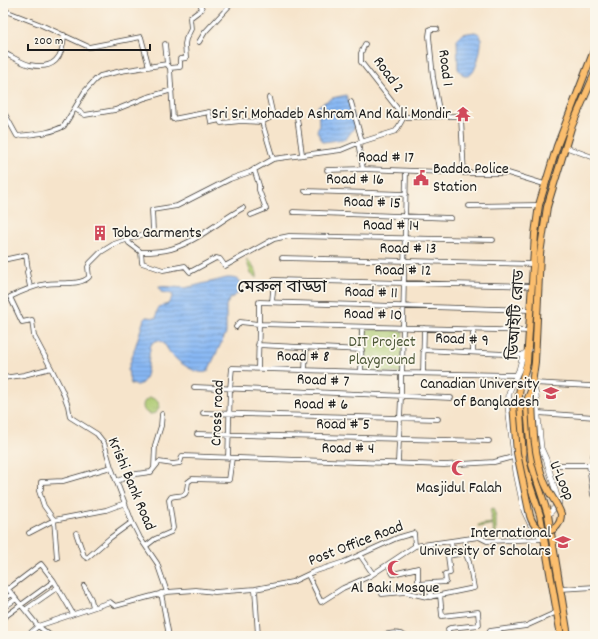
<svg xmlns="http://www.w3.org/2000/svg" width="598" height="639" viewBox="0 0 598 639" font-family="Dekko,'Noto Sans Bengali',sans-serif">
  <defs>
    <pattern id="park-crowns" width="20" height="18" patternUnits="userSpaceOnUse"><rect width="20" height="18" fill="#acc970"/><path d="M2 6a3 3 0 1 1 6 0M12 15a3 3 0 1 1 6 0" fill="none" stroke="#93ac60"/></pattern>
    <pattern id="water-rules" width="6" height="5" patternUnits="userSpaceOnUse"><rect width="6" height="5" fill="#88b8f4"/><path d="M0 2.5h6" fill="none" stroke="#6e95c5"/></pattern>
  </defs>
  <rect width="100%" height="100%" fill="#fbf7ec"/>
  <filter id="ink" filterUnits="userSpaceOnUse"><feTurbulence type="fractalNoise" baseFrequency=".025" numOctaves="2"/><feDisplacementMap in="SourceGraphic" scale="8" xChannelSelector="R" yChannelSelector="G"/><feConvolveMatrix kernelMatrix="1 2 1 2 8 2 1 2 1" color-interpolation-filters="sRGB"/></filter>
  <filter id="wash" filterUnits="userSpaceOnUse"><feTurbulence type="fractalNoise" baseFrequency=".012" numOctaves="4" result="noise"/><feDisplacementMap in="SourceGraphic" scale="16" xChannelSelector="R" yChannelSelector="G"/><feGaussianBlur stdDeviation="0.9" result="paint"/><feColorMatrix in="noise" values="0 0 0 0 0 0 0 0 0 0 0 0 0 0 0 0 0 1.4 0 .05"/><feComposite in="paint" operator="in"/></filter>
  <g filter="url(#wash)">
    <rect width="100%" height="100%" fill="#f6e4cb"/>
    <!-- park -->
    <path fill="url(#park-crowns)" stroke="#647246" d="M246,259C252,263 258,271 257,278L251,274Z
      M363,329L403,331L401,373L361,372Z
      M143 406a8 8 0 1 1 16 0a8 8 0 1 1-16 0Z
      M493,508L496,517V540H494L493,524L479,527L478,525L492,523L491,517H492L490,509Z"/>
    <!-- water -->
    <path fill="url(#water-rules)" stroke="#526a88" d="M475,32C477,33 479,33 480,35C484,40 477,67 473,72C470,76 468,76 464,76L458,69L457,39L462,34Z
      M346,95L357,124L346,139L323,142L317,131L319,125L318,106L332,98Z
      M227,278C236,278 241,279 242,289L240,292L231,298L226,305V333L208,371C200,377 179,363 173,356C167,351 166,342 158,340C155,341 152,342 151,345C147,356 151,392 131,384L129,377L128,370L144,319L146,317L156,318L158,307L168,304L173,296L172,294L161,292L159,286L185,288Z"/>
  </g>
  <g filter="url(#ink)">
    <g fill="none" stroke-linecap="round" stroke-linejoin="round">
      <defs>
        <path id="minor" d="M3,10L39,24L89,47L141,37L149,67
          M3,10L6,3
          M437,29H430L429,36L433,77L440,116
          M199,42L205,32L232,3
          M165,44L167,64L170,68L173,119L209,112L211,122L220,120L221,123L241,121L262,122L273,159L341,150L358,143L396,131L404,117L460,116L461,118L464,173H508L544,184
          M365,44L361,53V62L404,117
          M3,55L6,54C14,58 22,63 30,65C54,70 63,58 64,35
          M170,68L180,67V59L186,58L185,44L186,39L191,29L190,18L202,9L200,3
          M351,102L362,141
          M75,109L85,115L115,110L145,98L172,90
          M296,110L302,154
          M3,118L6,116L17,136C32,134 50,134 64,126L85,91L95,80L100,76L121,71L167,64
          M262,122L273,116L269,98
          M358,143L363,169
          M565,147L595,158
          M327,170L363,169L444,172
          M305,191L406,194
          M469,206L539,205
          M293,212L451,218
          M251,215L266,209L259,190V185L254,169
          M127,239L129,243L141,252L142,263L163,270L185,266L190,272L216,258L220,259L225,266L274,239L289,236L493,240
          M141,252C151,252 161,252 171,249C198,241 219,221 243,208
          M282,258L533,264
          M3,260L26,255L28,270L27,272L30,287
          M272,302L274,280L532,286
          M236,327L240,322L259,324V302L531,310
          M403,328L406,171
          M258,345L362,350
          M423,350L523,355
          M473,352V330
          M258,368L259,324L530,331
          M305,370L306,348
          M361,371L362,327
          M402,373L403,328
          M423,373L424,328
          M3,378L24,375L51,368
          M533,383L590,386
          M194,387L451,398
          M203,413L438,419
          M538,413L595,417
          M197,434L489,441
          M228,458L230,389L232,368L402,373L517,375
          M398,462L401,396V373
          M548,465H589L593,495L595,496
          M589,465H592L595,444
          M111,467L63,481L41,482V489L39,491L44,506L54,520L106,510L125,503
          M154,468L155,445L161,426L162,414
          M117,481L136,474L151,472L159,462L173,464L180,463L182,456L444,465L494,462L513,457
          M29,533L54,520L57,558
          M76,533L84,556L87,558L110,538L132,522
          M146,546L155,539L171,532L173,528L169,500L171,497C185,494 186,499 188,482L192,479L229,480L232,458
          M360,555L373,574
          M388,564L393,574L418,568V584L430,583
          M308,575L321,602L343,588L370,576L415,546
          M3,586L8,589L38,626L110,602L115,606L167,592L196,590L215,592L255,589L292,582L313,572L344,562L397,538L414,533L415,546L479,537L487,541L545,539
          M84,586L91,599L93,607
          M8,589L41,564L54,581L73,614
          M255,589L258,636
          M560,589L595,587
          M167,592L157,563L140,538L132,522L111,467L104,443L97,434L70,417L68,406L62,390L51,368L34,336L32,320L22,322L10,297C22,291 33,286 46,284C57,282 81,286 89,277L88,267L90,263L101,252L114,244L153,231L152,210L177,206L230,179L250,172L273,159
          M161,593L169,636
          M382,594L405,592L427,597L440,595L442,616L478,612L479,625L450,628L448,629L449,636
          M440,595L474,588L469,562L467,557L465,539
          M431,597L430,583L446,582L445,574L450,573L448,556L459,554L458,548L452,549L451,541
          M3,599L13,594
          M3,608L16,599
          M25,610L58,587
          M3,618L54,581
          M27,636L38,626L51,636
          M380,636C388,634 397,631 405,636
          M489,636V633L490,631L526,626L557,612"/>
        <path id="tertiary" d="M529,350L523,355L519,370L511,387L509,394L508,407L516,473L524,511L533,530L539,535L544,536
          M533,383L536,395L541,448L546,459L559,503L548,515"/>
        <path id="primary" d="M561,636L540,515L529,482L523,460L519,395L520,387L527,363L535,234L539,205L557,146L595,48
          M568,636L548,515L532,465L527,408L528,398L531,391L535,362L540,254L547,207L571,128L595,73"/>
      </defs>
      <!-- minor casing -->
      <use href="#minor" stroke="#3d3a36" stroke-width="5.5"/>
      <!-- tertiary casing -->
      <use href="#tertiary" stroke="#3d3a36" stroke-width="6"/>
      <!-- primary casing -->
      <use href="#primary" stroke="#3d3a36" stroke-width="8"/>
      <!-- minor -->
      <use href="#minor" stroke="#fff" stroke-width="4"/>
      <!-- tertiary -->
      <use href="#tertiary" stroke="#fff" stroke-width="5"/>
      <!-- primary -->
      <use href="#primary" stroke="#fbbe6e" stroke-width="6"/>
      <defs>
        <path id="primary-bridge" d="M513,404L517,453L530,516C537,539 561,534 561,514C557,502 548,493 544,481C534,456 533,427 532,401"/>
      </defs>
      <!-- primary-bridge casing -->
      <use href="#primary-bridge" stroke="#3d3a36" stroke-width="8" stroke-linecap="butt"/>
      <!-- primary-bridge -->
      <use href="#primary-bridge" stroke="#fbbe6e" stroke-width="6"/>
    </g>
  </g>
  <!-- icons -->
  <defs>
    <symbol id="temple-bare" viewBox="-9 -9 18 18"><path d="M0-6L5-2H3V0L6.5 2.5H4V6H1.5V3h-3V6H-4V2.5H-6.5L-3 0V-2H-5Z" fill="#d1495b" stroke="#fbf7ec" stroke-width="2.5" paint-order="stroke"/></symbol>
    <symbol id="civic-bare" viewBox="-9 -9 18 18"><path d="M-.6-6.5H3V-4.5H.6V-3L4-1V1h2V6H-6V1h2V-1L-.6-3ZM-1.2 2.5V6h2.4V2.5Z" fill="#d1495b" stroke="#fbf7ec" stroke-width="2.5" paint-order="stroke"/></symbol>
    <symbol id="building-bare" viewBox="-9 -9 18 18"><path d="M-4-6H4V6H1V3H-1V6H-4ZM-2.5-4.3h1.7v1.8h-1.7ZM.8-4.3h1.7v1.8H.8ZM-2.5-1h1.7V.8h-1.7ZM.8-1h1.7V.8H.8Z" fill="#d1495b" stroke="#fbf7ec" stroke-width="2.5" paint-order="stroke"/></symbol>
    <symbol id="university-bare" viewBox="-9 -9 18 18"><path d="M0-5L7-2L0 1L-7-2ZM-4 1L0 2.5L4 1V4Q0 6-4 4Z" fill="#d1495b" stroke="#fbf7ec" stroke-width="2.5" paint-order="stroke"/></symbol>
    <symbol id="mosque-bare" viewBox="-9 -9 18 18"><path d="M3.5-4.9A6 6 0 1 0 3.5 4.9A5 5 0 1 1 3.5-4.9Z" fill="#d1495b" stroke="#fbf7ec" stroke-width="2.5" paint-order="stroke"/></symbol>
  </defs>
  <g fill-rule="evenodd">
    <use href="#temple-bare" x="452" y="103" width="22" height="22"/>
    <use href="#civic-bare" x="410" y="167" width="22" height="22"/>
    <use href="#building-bare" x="89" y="222" width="22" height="22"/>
    <use href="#university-bare" x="540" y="382" width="22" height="22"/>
    <use href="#mosque-bare" x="448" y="457" width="22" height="22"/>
    <use href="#university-bare" x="552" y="531" width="22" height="22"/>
    <use href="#mosque-bare" x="384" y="557" width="22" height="22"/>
  </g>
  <g text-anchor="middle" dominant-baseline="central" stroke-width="3.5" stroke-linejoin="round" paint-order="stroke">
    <!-- street labels -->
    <g font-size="16" fill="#1c1c1c" stroke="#fbf7ec">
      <text transform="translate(445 68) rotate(83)">Road 1</text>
      <text transform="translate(388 75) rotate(54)">Road 2</text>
      <text transform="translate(386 158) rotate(1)">Road # 17</text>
      <text transform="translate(355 180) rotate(1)">Road # 16</text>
      <text transform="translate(372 203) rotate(2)">Road # 15</text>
      <text transform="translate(391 226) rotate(1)">Road # 14</text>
      <text transform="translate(408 249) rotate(1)">Road # 13</text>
      <text transform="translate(403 271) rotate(1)">Road # 12</text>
      <text transform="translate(371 293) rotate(2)">Road # 11</text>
      <text transform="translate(373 315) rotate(2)">Road # 10</text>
      <text transform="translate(517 315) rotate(-86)">ডিআইটি রোড</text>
      <text transform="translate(462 340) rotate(3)">Road # 9</text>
      <text transform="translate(303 357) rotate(1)">Road # 8</text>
      <text transform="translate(323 381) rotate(3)">Road # 7</text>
      <text transform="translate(321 405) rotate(1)">Road # 6</text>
      <text transform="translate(218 413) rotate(-88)">Cross road</text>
      <text transform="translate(343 425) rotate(1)">Road # 5</text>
      <text transform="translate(348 449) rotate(1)">Road # 4</text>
      <text transform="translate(561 481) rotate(67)">U-Loop</text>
      <text transform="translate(131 484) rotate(67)">Krishi Bank Road</text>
      <text transform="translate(356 544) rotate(-21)">Post Office Road</text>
    </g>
    <!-- poi labels -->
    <g font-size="16" fill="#1c1c1c" stroke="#fbf7ec" text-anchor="end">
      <text x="451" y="114">Sri Sri Mohadeb Ashram And Kali Mondir</text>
      <text x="433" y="169" text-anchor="start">Badda Police<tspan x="433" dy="18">Station</tspan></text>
      <text x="112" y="233" text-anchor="start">Toba Garments</text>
      <text x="539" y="384">Canadian University<tspan x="539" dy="18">of Bangladesh</tspan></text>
      <text x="459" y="488" text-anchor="middle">Masjidul Falah</text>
      <text x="551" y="533">International<tspan x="551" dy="18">University of Scholars</tspan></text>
      <text x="395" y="588" text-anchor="middle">Al Baki Mosque</text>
    </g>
    <!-- park labels -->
    <g font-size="16" fill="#4e5939" stroke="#fbf7ec">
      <text x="382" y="342">DIT Project<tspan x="382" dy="18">Playground</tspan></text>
    </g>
    <!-- quarter labels -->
    <g font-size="18" fill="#1c1c1c" stroke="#fbf7ec">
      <text x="282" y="288">মেরুল বাড্ডা</text>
    </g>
  </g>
  <!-- margin -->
  <rect width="598" height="639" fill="none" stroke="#fbf7ec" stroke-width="16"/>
  <!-- scale -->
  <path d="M28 44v6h122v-6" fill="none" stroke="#1c1c1c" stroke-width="2"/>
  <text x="34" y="44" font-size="12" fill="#1c1c1c" stroke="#fbf7ec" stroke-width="3" paint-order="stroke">200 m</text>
</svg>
